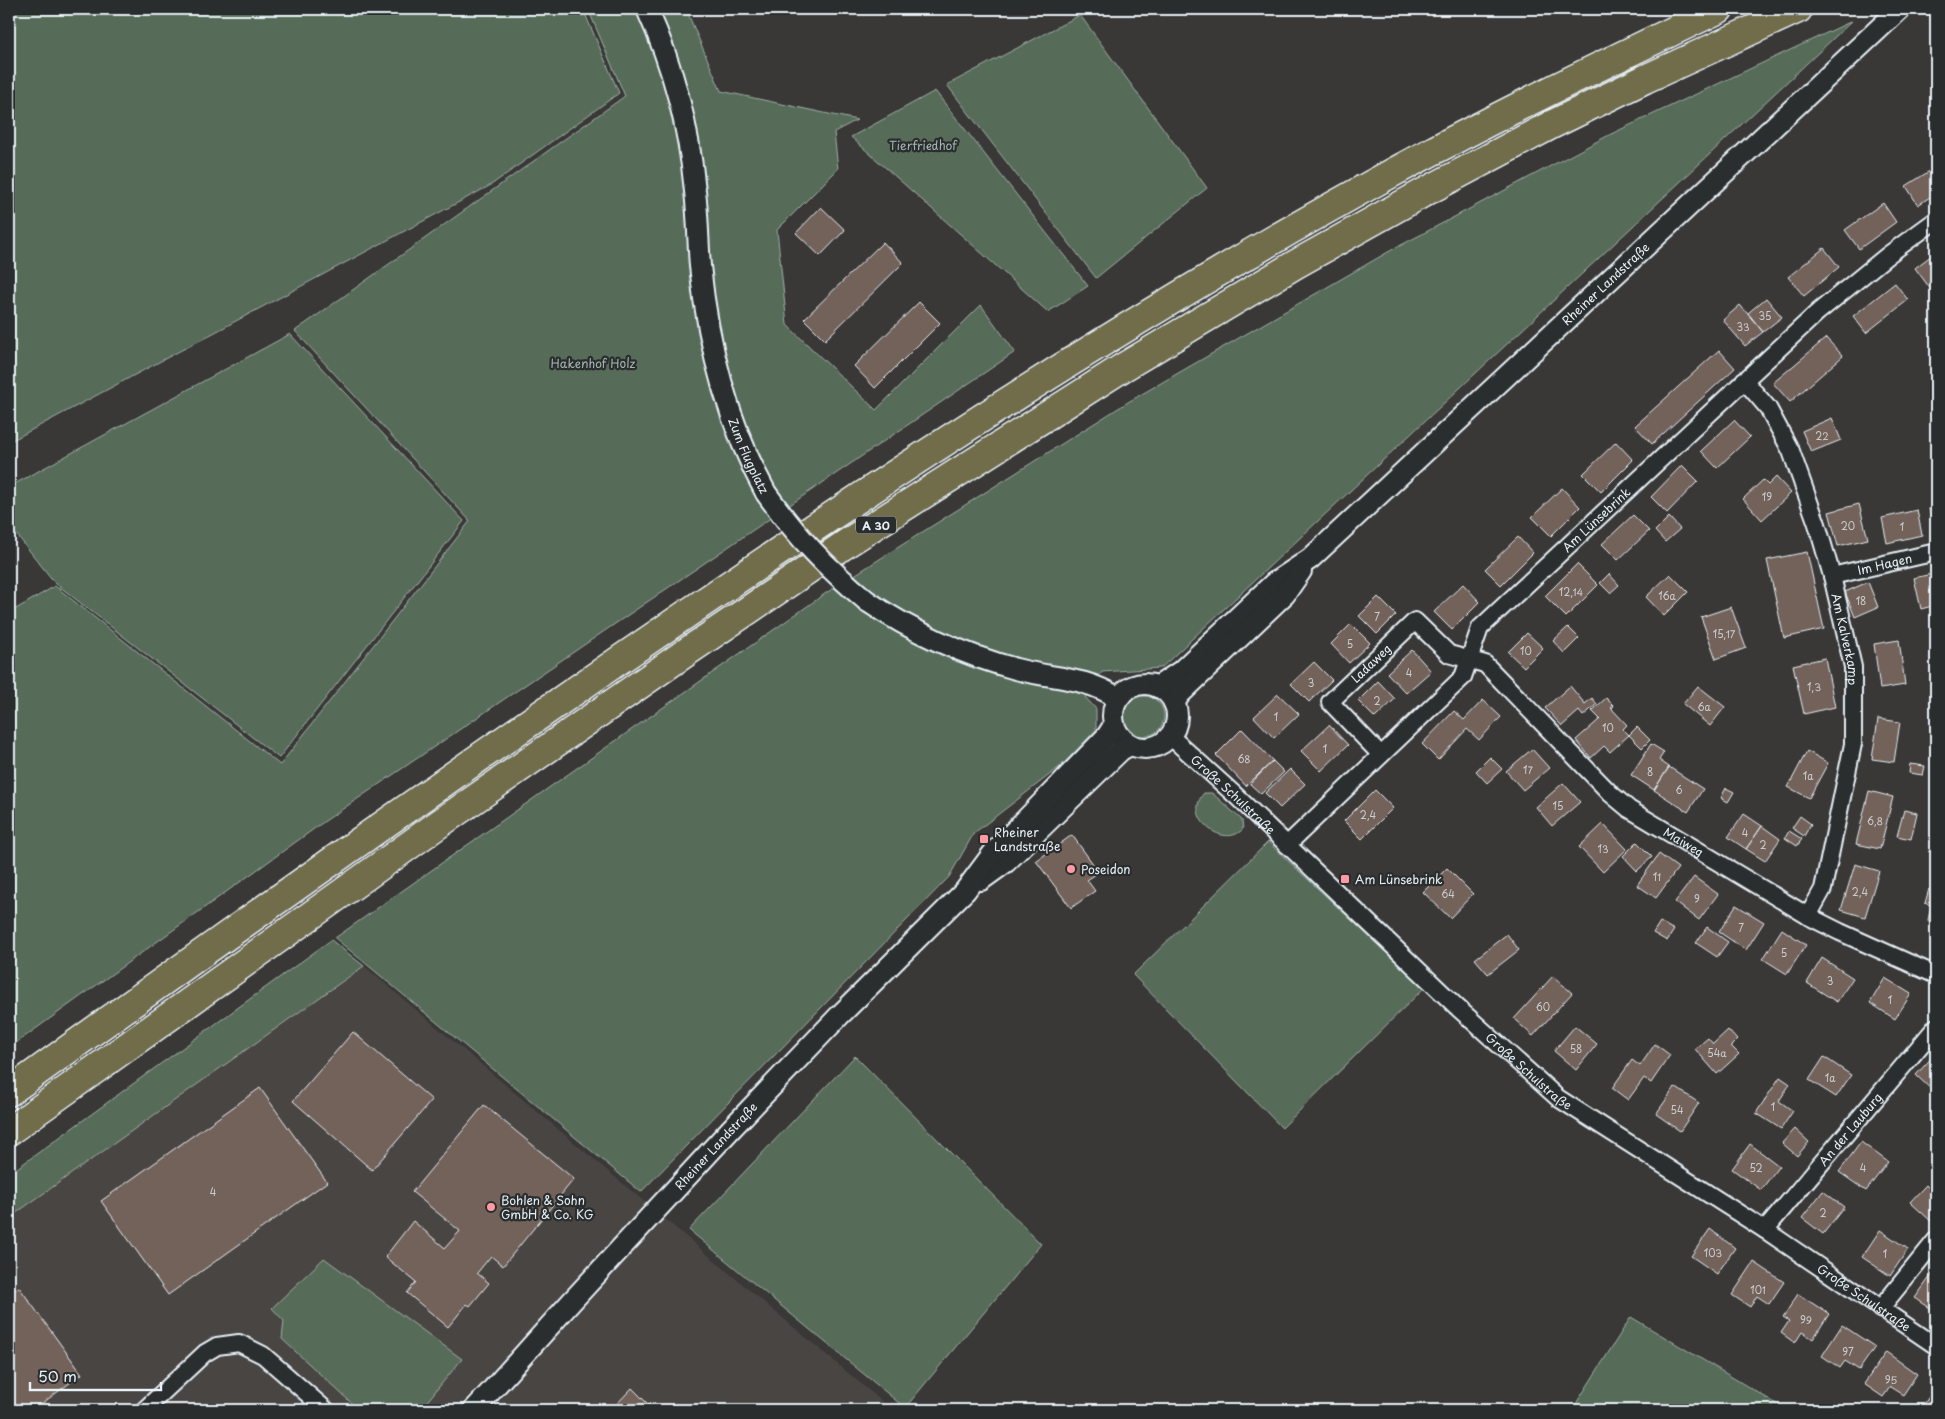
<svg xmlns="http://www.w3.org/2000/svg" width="1945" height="1419" viewBox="0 0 1945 1419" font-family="'Playpen Sans',sans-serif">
  <rect width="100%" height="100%" fill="#393837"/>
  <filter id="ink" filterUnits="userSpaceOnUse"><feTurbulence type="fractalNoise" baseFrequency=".02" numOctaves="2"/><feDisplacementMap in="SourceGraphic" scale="10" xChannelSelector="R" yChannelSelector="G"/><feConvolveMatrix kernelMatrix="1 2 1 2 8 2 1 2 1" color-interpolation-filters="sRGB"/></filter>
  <g filter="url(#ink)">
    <!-- built -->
    <path fill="#4a4542" d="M364,966L885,1404L888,1410H9V1218Z"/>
    <!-- green -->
    <path fill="#566c58" stroke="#9faea8" d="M9,9H583L619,93L491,185L9,442Z
      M588,9H686L721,91L857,120L834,132L838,169L777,230L787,325L876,410L981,305L1015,352L325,821L9,1048V613L55,586L280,765L470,521L295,331L625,96Z
      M1080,15L1207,188L1096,278L947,85Z
      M1852,21L1161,668L1102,672L1085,697L1096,709V730L1061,766L974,833L949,877L641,1192L335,938L826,593L1128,402L1388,252L1611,134Z
      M935,91L1088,286L1048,312L851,137Z
      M290,334L464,521L279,758L55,583L9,525V487Z
      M1124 716a20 20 0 1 1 40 0a20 20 0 1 1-40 0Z
      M1204,793H1212L1242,820L1243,829C1224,850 1182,817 1204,793Z
      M1268,842L1424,988L1282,1128L1133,975Z
      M331,940L364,966L9,1218V1174Z
      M855,1056L1041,1244L905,1408L689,1230Z
      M324,1258L462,1359L420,1410H359L282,1339L284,1321L272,1308Z
      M1631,1317L1787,1410H1572Z"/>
    <!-- building -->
    <path fill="#73625a" stroke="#e8f1f8" d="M1936,167V193L1918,205L1906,186Z
      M1883,203L1896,222L1859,249L1845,230Z
      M821,207L845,230L820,256L796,233Z
      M883,242L903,263L825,340L804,319Z
      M1824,248L1839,267L1804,296L1788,277Z
      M1936,252V295H1935L1915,268Z
      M1895,283L1908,300L1866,333L1853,316Z
      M1766,298L1782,317L1763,332L1748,313Z
      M919,302L940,323L875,388L854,366Z
      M1740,305L1763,332L1745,346L1723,320Z
      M1826,338L1843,356L1790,402L1773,383Z
      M1719,350L1735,368L1652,444L1635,426Z
      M1832,418L1841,440L1811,452L1802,431Z
      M1734,420L1750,437L1717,468L1701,451Z
      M1616,442L1633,460L1601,492L1583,474Z
      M1682,465L1698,481L1667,513L1651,497Z
      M1776,477L1791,493L1762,520L1743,499L1763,480L1768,485Z
      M1562,488L1580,507L1551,536L1532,517Z
      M1859,504L1868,539L1838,546L1829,512Z
      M1936,507V532H1935L1929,509Z
      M1917,510L1922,535L1887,543L1882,518Z
      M1633,515L1649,531L1618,560L1602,544Z
      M1669,517L1680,529L1665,542L1655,531Z
      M1518,537L1533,553L1501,585L1485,569Z
      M1807,552L1824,629L1784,638L1767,560Z
      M1577,564L1598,585L1566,617L1545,596Z
      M1936,573V605L1921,609L1914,578Z
      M1609,574L1619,585L1610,593L1600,583Z
      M1670,574L1688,592L1664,616L1646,597Z
      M1868,582L1878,607L1855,617L1845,592Z
      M1463,584L1480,602L1452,630L1434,612Z
      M1378,597L1396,615L1377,634L1359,616Z
      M1731,607L1746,648L1716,659L1701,617Z
      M1351,624L1370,643L1349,663L1331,644Z
      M1568,627L1579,638L1564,653L1553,641Z
      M1527,633L1543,648L1524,667L1508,652Z
      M1899,640L1905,685L1880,689L1874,644Z
      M1412,650L1431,671L1406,693L1387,673Z
      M1825,658L1835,707L1804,714L1793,665Z
      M1314,662L1332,680L1309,702L1291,684Z
      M1378,681L1395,699L1375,718L1358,701Z
      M1570,686L1585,704L1592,698L1597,704L1583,716L1579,711L1562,726L1545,708Z
      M1698,686L1725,707L1710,726L1683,704Z
      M1278,694L1299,714L1274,738L1254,717Z
      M1606,698L1614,706L1611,708L1627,725L1623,729L1629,735L1610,752L1604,746L1591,758L1576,740L1600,719L1592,711Z
      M1483,700L1501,717L1479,740L1467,729L1438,760L1422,744L1454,711L1464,720Z
      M1878,719L1900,722L1894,762L1872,759Z
      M1329,725L1348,745L1321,771L1301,751Z
      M1637,727L1650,740L1642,748L1629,735Z
      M1242,729L1273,761L1246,786L1216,755Z
      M1651,744L1664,752L1659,760L1669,767L1654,790L1631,775Z
      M1532,749L1549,768L1523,790L1506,771Z
      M1807,751L1828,763L1809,798L1788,787Z
      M1490,757L1502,769L1487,783L1476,771Z
      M1273,761L1284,772L1261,794L1250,784Z
      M1910,764L1925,766L1923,775L1909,773Z
      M1669,767L1703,789L1688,812L1654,790Z
      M1290,769L1305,784L1280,808L1265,793Z
      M1563,783L1580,802L1552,826L1536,807Z
      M1726,788L1734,792L1728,802L1721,798Z
      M1375,790L1393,808L1362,839L1344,821Z
      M1869,791L1893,797L1880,849L1856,844Z
      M1904,810L1917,813L1911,839L1897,836Z
      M1744,814L1762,826L1746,849L1728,837Z
      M1800,816L1811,824L1804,836L1792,828Z
      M1603,824L1627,849L1603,872L1579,847Z
      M1762,826L1780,839L1765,861L1746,849Z
      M1789,831L1802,839L1797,846L1785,838Z
      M1072,835L1099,872L1087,880L1095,891L1071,908L1036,861Z
      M1637,842L1652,857L1637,871L1623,856Z
      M1659,854L1678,868L1656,898L1637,885Z
      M1855,864L1879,871L1865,917L1841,910Z
      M1447,868L1473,894L1450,918L1423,892Z
      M1694,877L1718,894L1699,920L1675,902Z
      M1929,889L1934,891L1930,905L1925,903Z
      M1936,892V935L1928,920L1934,893Z
      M1736,905L1764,922L1746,950L1719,932Z
      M1660,922L1674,930L1667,941L1653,933Z
      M1707,927L1728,942L1717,957L1696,943Z
      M1782,929L1806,945L1787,974L1763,959Z
      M1507,934L1519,950L1488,974L1475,959Z
      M1822,958L1853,978L1837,1002L1807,983Z
      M1553,976L1572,993L1533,1036L1514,1019Z
      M1885,978L1911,994L1895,1019L1870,1003Z
      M1575,1026L1597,1044L1576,1070L1554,1051Z
      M1728,1030L1737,1040L1731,1046L1739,1054L1717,1074L1695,1049L1708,1038L1713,1044Z
      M353,1032L432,1100L372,1170L293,1101Z
      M1655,1044L1670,1055L1651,1083L1644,1078L1628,1100L1612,1088L1632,1060L1640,1066Z
      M1936,1053V1092L1935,1093L1916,1075Z
      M1824,1057L1851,1075L1836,1097L1809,1080Z
      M1780,1077L1790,1084L1779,1101L1793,1111L1781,1129L1756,1113Z
      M1675,1087L1699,1103L1680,1131L1656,1114Z
      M260,1088L327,1182L168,1295L101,1201Z
      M484,1105L574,1179L503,1266L491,1256L477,1273L489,1283L470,1306L467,1304L448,1327L407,1293L416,1282L385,1257L413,1221L445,1248L460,1231L412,1192Z
      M1795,1129L1809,1142L1797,1156L1782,1143Z
      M1861,1142L1888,1162L1866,1191L1839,1172Z
      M1750,1144L1779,1166L1761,1190L1732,1169Z
      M1926,1185L1936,1195V1218L1932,1222L1910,1202Z
      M1823,1191L1844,1207L1823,1234L1802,1218Z
      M1710,1229L1735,1248L1717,1274L1691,1256Z
      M1880,1230L1908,1249L1890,1276L1862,1257Z
      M1754,1262L1784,1282L1769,1304L1757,1296L1750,1307L1732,1295Z
      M1933,1273L1936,1275V1312L1915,1298Z
      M19,1287L82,1374L33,1410H9V1294Z
      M1798,1294L1829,1314L1813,1339L1802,1332L1795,1343L1781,1333L1789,1321L1783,1317Z
      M1842,1325L1875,1347L1859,1370L1845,1361L1840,1368L1822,1356Z
      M1886,1352L1917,1374L1903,1395L1890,1387L1883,1397L1864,1384Z
      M632,1388L654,1410H611Z
      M1935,1388L1936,1410H1920Z"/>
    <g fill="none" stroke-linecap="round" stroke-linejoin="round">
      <defs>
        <g id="minor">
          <path id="s1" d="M1744,380L1768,408L1791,451L1817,524L1832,576L1853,667V744L1823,889L1808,916"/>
          <path id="s2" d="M1832,576L1936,552"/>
          <path id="s3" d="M1170,736L1235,795L1458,1008L1558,1098L1765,1230L1936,1346"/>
          <path id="s4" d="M1381,755L1330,702L1415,621L1449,654L1485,664L1611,794L1629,809L1808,916L1840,932L1936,975"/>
          <path id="s5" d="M1287,845L1463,677L1480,628L1818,312L1888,255L1936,220"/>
          <path id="s6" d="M1765,1230L1936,1027"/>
          <path d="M1880,1309L1936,1240"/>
          <path d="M144,1410L205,1353L217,1346L239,1343L263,1355L326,1410"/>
        </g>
        <g id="tertiary">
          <path id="s7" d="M647,9C673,66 689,128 695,191C698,216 698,241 700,266C708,345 728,424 766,493"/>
          <path d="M867,601C914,633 961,654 1016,669C1053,679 1084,676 1118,698"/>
          <circle cx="1145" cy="716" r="32"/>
          <path id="s8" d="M1157,687L1181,671L1274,583L1310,559L1900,9"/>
          <path d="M1174,703L1180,694L1285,594L1301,571"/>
          <path d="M981,880L1006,862L1121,750L1130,745"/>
          <path id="s9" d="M474,1410L572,1301L730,1130L839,1016L965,891L994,852L1107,736L1114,725"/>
        </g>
        <path id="motorway" d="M9,1092C193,959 379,827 566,697C831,513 1100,334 1383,178C1493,117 1606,63 1719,9
          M9,1131L436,826L688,651L847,543L1122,368L1296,264L1423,193L1551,125L1645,79L1798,9"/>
      </defs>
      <!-- minor casing -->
      <use href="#minor" stroke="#e8f1f8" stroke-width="20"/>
      <!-- tertiary casing -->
      <use href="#tertiary" stroke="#e8f1f8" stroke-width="24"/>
      <!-- motorway casing -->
      <use href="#motorway" stroke="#e8f1f8" stroke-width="31"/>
      <!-- minor -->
      <use href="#minor" stroke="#2a2d2e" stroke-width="16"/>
      <!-- tertiary -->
      <use href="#tertiary" stroke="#2a2d2e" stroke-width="20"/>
      <!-- motorway -->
      <use href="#motorway" stroke="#716d4b" stroke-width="28"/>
      <defs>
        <path id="tertiary-bridge" d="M766,493C797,537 826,567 867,601"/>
      </defs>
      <!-- tertiary-bridge casing -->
      <use href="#tertiary-bridge" stroke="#e8f1f8" stroke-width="24" stroke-linecap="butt"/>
      <!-- tertiary-bridge -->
      <use href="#tertiary-bridge" stroke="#2a2d2e" stroke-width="20"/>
    </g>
  </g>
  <!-- markers -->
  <g fill="#ff9aa2" stroke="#2a2d2e" stroke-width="2">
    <rect x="979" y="834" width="10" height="10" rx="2.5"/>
    <circle cx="1071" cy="869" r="5"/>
    <rect x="1340" y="874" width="10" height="10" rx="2.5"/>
    <circle cx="491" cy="1207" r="5"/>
  </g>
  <g text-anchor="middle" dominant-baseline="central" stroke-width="4.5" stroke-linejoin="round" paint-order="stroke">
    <!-- number labels -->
    <g font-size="10" fill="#cbcdd0">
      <text x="1765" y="315">35</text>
      <text x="1743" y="326">33</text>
      <text x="1822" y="435">22</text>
      <text x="1767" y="496">19</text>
      <text x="1848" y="525">20</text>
      <text x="1902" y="526">1</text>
      <text x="1571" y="591">12,14</text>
      <text x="1667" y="595">16a</text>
      <text x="1861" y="600">18</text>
      <text x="1377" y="616">7</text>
      <text x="1724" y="633">15,17</text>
      <text x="1350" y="643">5</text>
      <text x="1526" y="650">10</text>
      <text x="1409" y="672">4</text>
      <text x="1311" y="682">3</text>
      <text x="1814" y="686">1,3</text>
      <text x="1377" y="700">2</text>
      <text x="1704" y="706">6a</text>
      <text x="1276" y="716">1</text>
      <text x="1608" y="727">10</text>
      <text x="1325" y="748">1</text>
      <text x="1244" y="758">68</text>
      <text x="1528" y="769">17</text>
      <text x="1650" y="771">8</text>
      <text x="1808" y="775">1a</text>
      <text x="1679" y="789">6</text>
      <text x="1558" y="805">15</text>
      <text x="1368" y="814">2,4</text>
      <text x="1875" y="820">6,8</text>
      <text x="1745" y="832">4</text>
      <text x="1763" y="844">2</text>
      <text x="1603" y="848">13</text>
      <text x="1657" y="876">11</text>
      <text x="1860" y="891">2,4</text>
      <text x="1448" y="893">64</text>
      <text x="1697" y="898">9</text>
      <text x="1741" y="927">7</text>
      <text x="1784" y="952">5</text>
      <text x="1830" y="980">3</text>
      <text x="1890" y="999">1</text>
      <text x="1543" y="1006">60</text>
      <text x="1576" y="1048">58</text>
      <text x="1717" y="1052">54a</text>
      <text x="1830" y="1077">1a</text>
      <text x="1773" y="1106">1</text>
      <text x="1677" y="1109">54</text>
      <text x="1756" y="1167">52</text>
      <text x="1863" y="1167">4</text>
      <text x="213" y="1191">4</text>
      <text x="1823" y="1212">2</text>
      <text x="1713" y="1252">103</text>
      <text x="1885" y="1253">1</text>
      <text x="1758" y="1289">101</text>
      <text x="1806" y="1319">99</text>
      <text x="1848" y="1351">97</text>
      <text x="1891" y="1379">95</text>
    </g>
    <!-- shield labels -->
    <rect fill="#2a2d2e" stroke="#afb6bb" stroke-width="1" x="856" y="516.5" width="40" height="17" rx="4"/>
    <g font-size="11" font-weight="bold" fill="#e8f1f8">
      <text x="876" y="525">A 30</text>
    </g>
    <!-- park labels -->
    <g font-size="12" fill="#a6b5b0" stroke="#2a2d2e">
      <text x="923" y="145">Tierfriedhof</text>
      <text x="593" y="363">Hakenhof Holz</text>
    </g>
    <!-- street labels -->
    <g font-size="12" fill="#e8f1f8" stroke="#2a2d2e">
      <text stroke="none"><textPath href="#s8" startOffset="604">Rheiner Landstraße</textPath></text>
      <text stroke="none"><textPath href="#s7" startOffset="461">Zum Flugplatz</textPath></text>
      <text stroke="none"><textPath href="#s5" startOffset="454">Am Lünsebrink</textPath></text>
      <text stroke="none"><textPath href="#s2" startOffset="54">Im Hagen</textPath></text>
      <text stroke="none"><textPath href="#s1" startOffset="282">Am Kalverkamp</textPath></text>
      <text stroke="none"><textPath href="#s4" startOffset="130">Ladaweg</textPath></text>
      <text stroke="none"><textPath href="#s3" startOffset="86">Große Schulstraße</textPath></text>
      <text stroke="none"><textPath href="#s4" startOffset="544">Maiweg</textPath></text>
      <text stroke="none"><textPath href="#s3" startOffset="491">Große Schulstraße</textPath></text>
      <text stroke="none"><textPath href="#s6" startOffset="132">An der Lauburg</textPath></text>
      <text stroke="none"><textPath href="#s9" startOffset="358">Rheiner Landstraße</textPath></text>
      <text stroke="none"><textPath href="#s3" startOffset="896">Große Schulstraße</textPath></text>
    </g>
    <!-- poi labels -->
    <g font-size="12" fill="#e8f1f8" stroke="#2a2d2e" text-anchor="start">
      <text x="994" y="832">Rheiner<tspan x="994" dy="14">Landstraße</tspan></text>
      <text x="1081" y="869">Poseidon</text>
      <text x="1355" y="879">Am Lünsebrink</text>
      <text x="501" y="1200">Bohlen &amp; Sohn<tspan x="501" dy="14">GmbH &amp; Co. KG</tspan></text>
    </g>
  </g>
  <!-- margin -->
  <rect width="1945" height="1419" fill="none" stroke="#2a2d2e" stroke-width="30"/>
  <rect x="15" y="15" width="1915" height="1389" fill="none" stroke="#e8f1f8" stroke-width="2" filter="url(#ink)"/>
  <!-- scale -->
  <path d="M30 1382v8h131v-8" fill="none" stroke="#e8f1f8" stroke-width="2.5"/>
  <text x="38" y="1382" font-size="15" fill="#e8f1f8" stroke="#2a2d2e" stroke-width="4" paint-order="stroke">50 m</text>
</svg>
